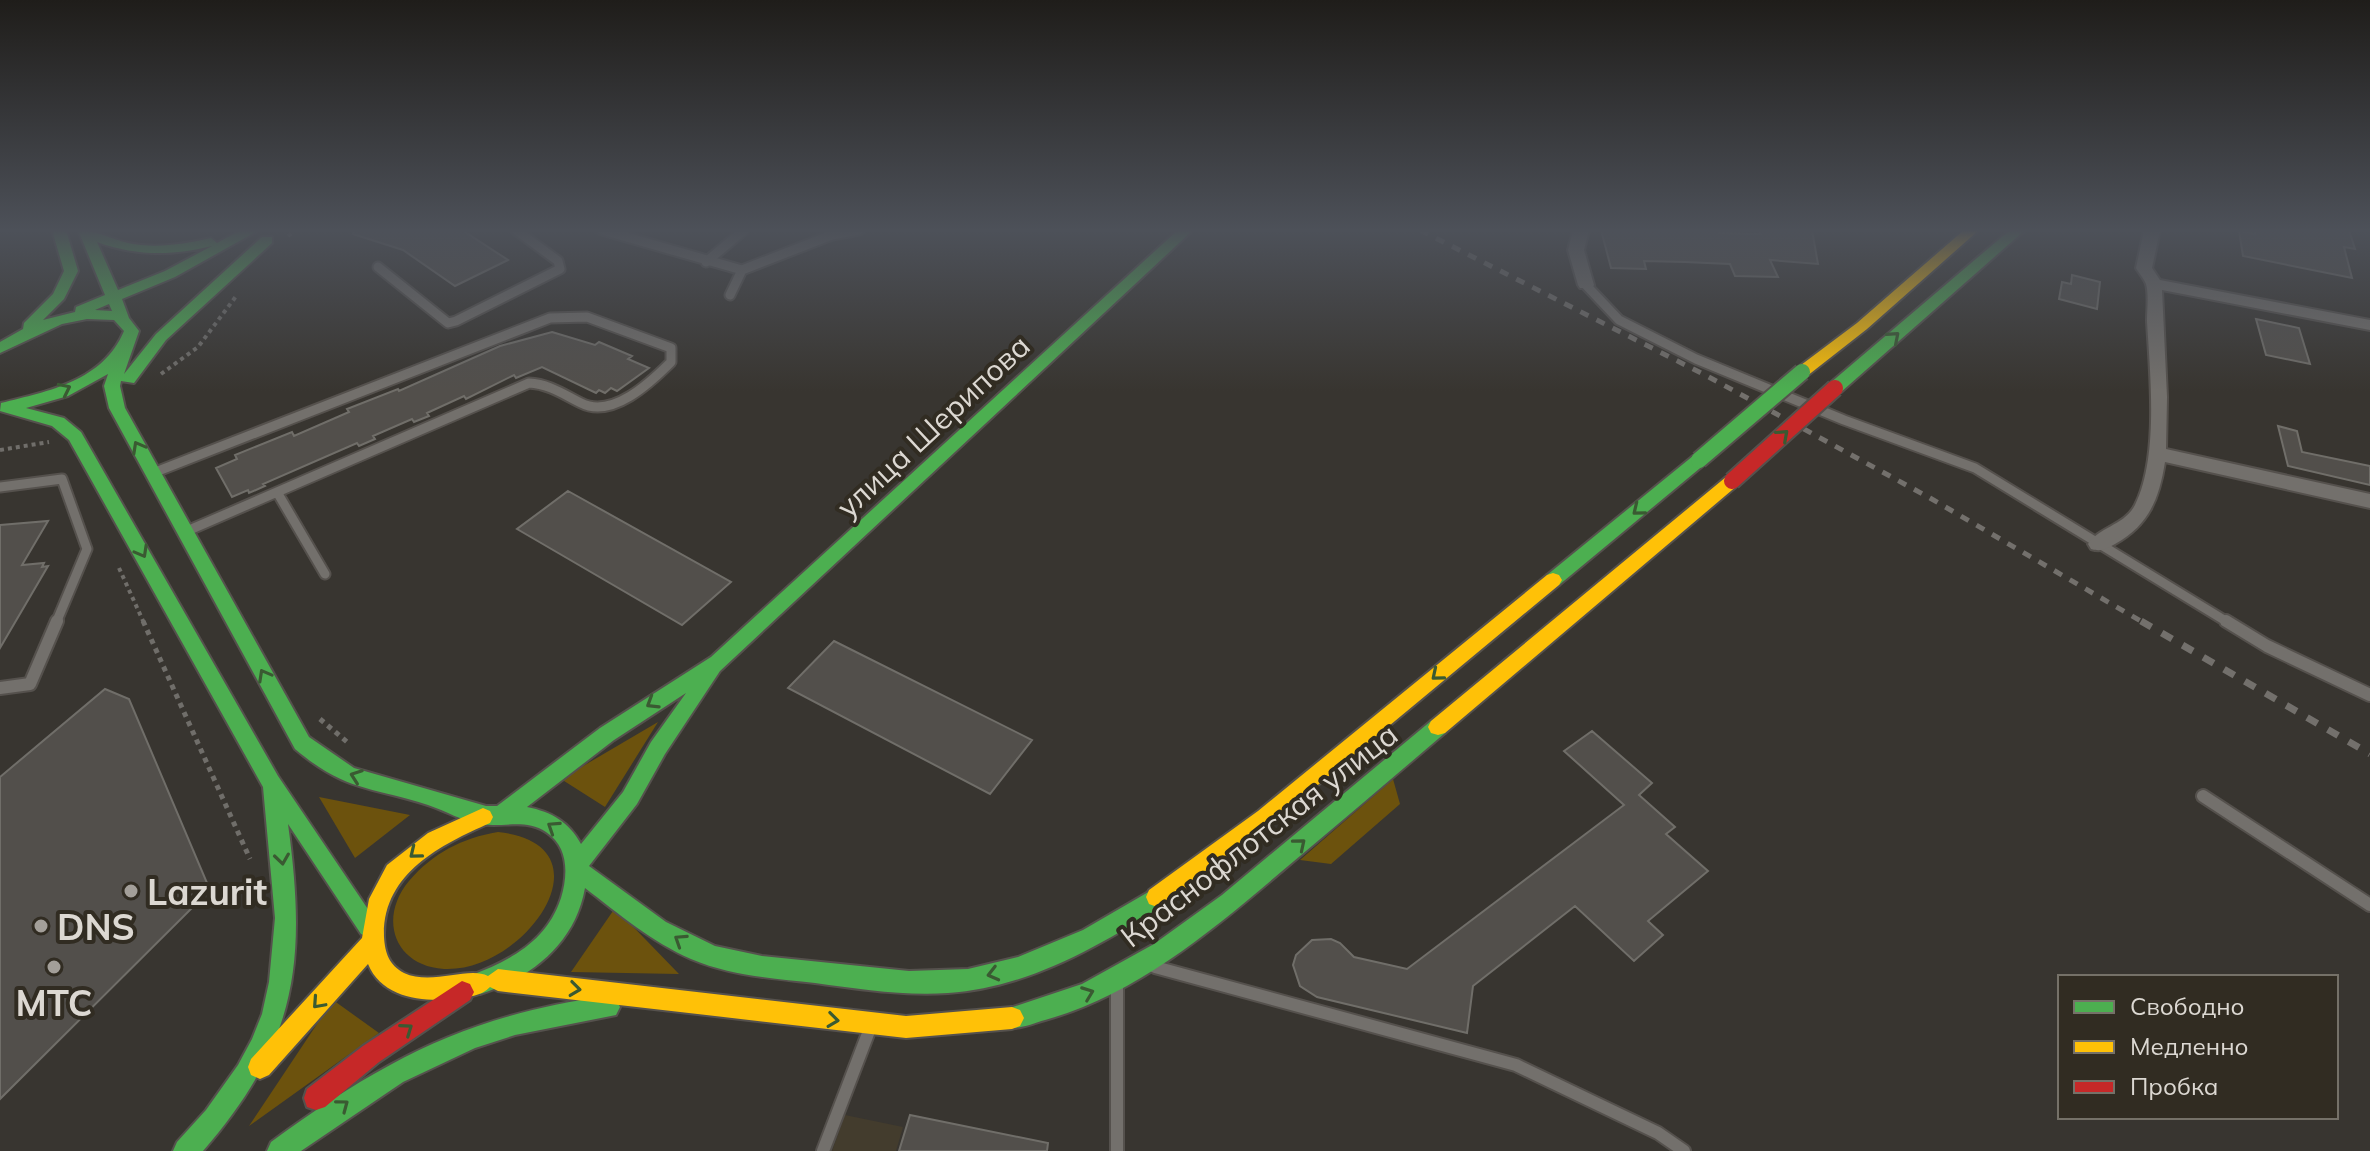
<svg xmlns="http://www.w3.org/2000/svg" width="2370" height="1151" viewBox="0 0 2370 1151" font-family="Mulish,sans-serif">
  <rect width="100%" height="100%" fill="#383530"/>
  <!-- built -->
  <path fill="#433c2d" d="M845,1115L903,1127L896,1151H832Z"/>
  <!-- green -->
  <path fill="#6c520d" d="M658,722L605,807L561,779Z
    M1393,779L1400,804L1331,864L1300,860Z
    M319,797L410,815L355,858Z
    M498,832C615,845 525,973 444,969C394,966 378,918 409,881C433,853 462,838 498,832Z
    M615,908L679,974L571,972Z
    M333,1000L379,1033L249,1126Z"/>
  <!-- building -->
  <path fill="#524f4b" stroke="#706e69" stroke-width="2" d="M354,230H462L508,260L455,286L403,250L353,234Z
    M1601,230H1717L1719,233L1761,234L1759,230H1812L1818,264L1770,260L1778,277L1735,276L1730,264L1685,262L1644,261L1646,269L1611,268Z
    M2256,230H2349L2355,249L2344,247L2352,278L2243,256L2239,231L2255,234Z
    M2072,275L2100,282L2097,309L2059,299L2062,282L2071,284Z
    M2256,319L2299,328L2310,364L2266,355Z
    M552,332L595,345L599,342L632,356L628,359L649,368L617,391L611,388L605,393L599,390L596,393L542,367L516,378L514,375L466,399L464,396L427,413L429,416L414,422L412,419L373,436L375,439L359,446L357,443L263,484L265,486L249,493L248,490L232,497L216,468L237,459L235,455L292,432L294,436L349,412L347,409L398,389L399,391L500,346Z
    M2278,426L2297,431L2302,452L2370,466V485L2288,466Z
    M568,491L731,582L682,625L517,529Z
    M48,521L22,565L44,563L42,567L48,566L0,648V525Z
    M834,641L1032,740L990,794L788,688Z
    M105,689L129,699L210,890L0,1099V777Z
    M1592,731L1652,783L1639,795L1675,827L1666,834L1708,871L1648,921L1663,935L1634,961L1575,906L1473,986L1467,1033L1317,997L1300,986L1293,965L1296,955L1312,940L1331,939L1340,943L1354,957L1407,969L1624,805L1564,751Z
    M910,1115L1048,1143L1047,1151H899Z"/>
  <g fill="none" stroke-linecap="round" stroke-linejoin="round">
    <defs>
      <path id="lane-far1" d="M602,230L742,270
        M706,262L744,230
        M378,267L448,323L456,321L560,269L558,261L516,230
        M1586,285L1619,320L1696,359L1844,420L1975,468L2229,623
        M730,295L742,270L832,235L859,230
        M153,473L550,318L587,317L671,348V362C650,383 612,419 581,403C563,394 549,384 529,383L187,531
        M0,487L62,479L87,549L56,623
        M277,492L325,574"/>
      <path id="lane" d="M2226,621L2267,646L2370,695
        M0,688L30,684L57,621
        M2203,796L2370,905
        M1155,967L1516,1065L1658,1133L1684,1151
        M1117,985V1151
        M823,1151L869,1031"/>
      <path id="street" d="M1573,230H1589L1584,250L1594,285L1592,288H1580L1578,285L1568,250Z
        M2144,230H2160L2152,268L2160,280L2370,320V330L2162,290L2167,397L2166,449L2370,494V508L2165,462C2159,499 2149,525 2115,544C2106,549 2101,552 2091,549L2088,544C2099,527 2125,525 2135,505C2159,457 2150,374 2147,321C2147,310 2149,294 2146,284C2144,279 2139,273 2136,268Z"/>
      <path id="fast" d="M52,230H66L78,271L64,299L43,320L75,312L76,307L105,295L78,230C97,230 110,239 128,243C156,249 184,244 211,238L217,243L241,230H259L175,277L122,299L129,318L139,331L124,374L156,334L262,237H272V243L166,340L134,383L121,381L120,386L125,408L309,737L354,768L486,806H497L600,728L711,657L1178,230H1193L720,671L665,754L637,804L589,866L666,922L715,946L762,956L909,971L968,969L1018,957L1083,930L1157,887L1165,890L1168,897L1165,904C1100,946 1027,988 948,993C904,996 859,989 815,983C773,978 731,976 691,959C652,942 619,914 585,888C575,944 531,978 480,994L472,991L468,983L472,975C511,960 547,941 561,898C568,875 569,847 546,832C525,818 503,828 480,824C462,821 446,811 428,805C370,786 346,792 295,749L109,408L104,386L108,374L68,396L26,408L64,418L81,432L278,776L380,927L377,934L369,937L361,934L288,824C307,964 297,1042 203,1151H173L177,1142L206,1110L238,1065L252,1039L262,1014L269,982L275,918L263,787L69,440L52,426L0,411L1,403C49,391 103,381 124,331L114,320L87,319L62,324L0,353V342L23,329L24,323L53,294L64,271ZM97,242C136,256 172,256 212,246L165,271L118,290ZM109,304L112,311L95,310ZM686,693L651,742L623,792L581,844C569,822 552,812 527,807L614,740Z
        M2010,230H2025L1841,392H1829L1827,388L1829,384Z
        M1699,454L1705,456L1707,460L1705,464L1559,585H1547L1544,580L1547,575L1693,456Z
        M1438,719L1445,721L1448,727L1445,733C1397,774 1349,815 1300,856C1224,920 1143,993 1045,1020C1031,1024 1017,1031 1004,1026L1000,1018L1004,1010L1082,984L1154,944L1222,895L1431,721Z
        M608,996L616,999L620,1007L616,1015L515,1035L475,1048L403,1082L301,1151H267L271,1142C384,1060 468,1015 608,996Z"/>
      <path id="slow" d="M1964,230H1979L1867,329L1807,376H1797L1794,372L1797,368L1857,323Z
        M1732,475L1738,477L1740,481L1738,485L1445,733L1438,735L1431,733L1428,727L1431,721L1726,477Z
        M1553,573L1559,575L1562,580L1559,585L1272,823L1165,904L1157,907L1149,904L1146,897L1149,890L1258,811L1547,575Z
        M483,808L490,811L493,817L490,823C440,845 382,874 384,937C385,953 389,965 404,973C432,986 468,966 488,976L498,969L906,1016L1012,1007L1020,1010L1024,1018L1020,1026L1012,1029L906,1038L498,991L490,987C482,996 467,997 455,999C422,1002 382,998 368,964L269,1075L260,1079L251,1075L248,1067L251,1059L362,938L369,899L387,865L428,833Z"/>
      <path id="jam" d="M462,981L470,984L474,992L470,1000L379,1062L325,1107L316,1110L307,1107L304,1098L307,1089L363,1046Z"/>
    </defs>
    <!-- lane-far1 casing -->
    <use href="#lane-far1" stroke="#55514d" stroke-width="13"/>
    <!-- lane casing -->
    <use href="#lane" stroke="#55514d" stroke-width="16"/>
    <!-- street casing -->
    <use href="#street" stroke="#55514d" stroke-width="4"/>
    <!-- fast casing -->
    <use href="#fast" stroke="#55514d" stroke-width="4"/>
    <!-- slow casing -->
    <use href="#slow" stroke="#55514d" stroke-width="4"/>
    <!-- jam casing -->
    <use href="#jam" stroke="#55514d" stroke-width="4"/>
    <!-- path-far1 -->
    <path stroke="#706e6a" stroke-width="4" stroke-dasharray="4 4" stroke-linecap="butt" d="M288,236L296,230
      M161,374L198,347L237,295
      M0,450L49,442
      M119,568L144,623"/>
    <!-- path -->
    <path stroke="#706e6a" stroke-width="5" stroke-dasharray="5 5" stroke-linecap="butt" d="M143,621L250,859
      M320,719L347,742"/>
    <!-- lane-far1 -->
    <use href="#lane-far1" stroke="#73706c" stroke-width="9"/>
    <!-- lane -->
    <use href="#lane" stroke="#73706c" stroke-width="12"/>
    <!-- street -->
    <use href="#street" fill="#73706c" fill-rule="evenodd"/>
    <!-- fast -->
    <use href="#fast" fill="#4caf50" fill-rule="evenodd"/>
    <!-- slow -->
    <use href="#slow" fill="#ffc107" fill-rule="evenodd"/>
    <!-- jam -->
    <use href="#jam" fill="#c62828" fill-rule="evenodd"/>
    <!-- rail-far1 -->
    <path stroke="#73706c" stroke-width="5" stroke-dasharray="9 9" stroke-linecap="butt" d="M1420,230L1707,376L1930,498L2144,623"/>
    <!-- rail -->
    <path stroke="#73706c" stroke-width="7" stroke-dasharray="12 12" stroke-linecap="butt" d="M2141,621L2370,754"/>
    <defs>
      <path id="fast-bridge" d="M1699,460L1802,372"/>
      <path id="jam-bridge" d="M1732,481L1835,388"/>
    </defs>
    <!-- fast-bridge casing -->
    <use href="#fast-bridge" stroke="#55514d" stroke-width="20" stroke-linecap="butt"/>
    <!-- jam-bridge casing -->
    <use href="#jam-bridge" stroke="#55514d" stroke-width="20" stroke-linecap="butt"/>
    <!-- fast-bridge -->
    <use href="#fast-bridge" stroke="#4caf50" stroke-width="16"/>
    <!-- jam-bridge -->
    <use href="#jam-bridge" stroke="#c62828" stroke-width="16"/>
  </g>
  <!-- one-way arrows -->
  <defs><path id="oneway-chevron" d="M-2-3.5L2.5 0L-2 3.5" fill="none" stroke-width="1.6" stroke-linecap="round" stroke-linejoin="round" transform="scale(2)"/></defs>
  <g stroke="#3a5a32">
    <use href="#oneway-chevron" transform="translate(1894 337) rotate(-41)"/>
    <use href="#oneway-chevron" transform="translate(65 389) rotate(-26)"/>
    <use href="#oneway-chevron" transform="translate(1783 435) rotate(-42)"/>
    <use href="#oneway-chevron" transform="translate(138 447) rotate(-119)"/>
    <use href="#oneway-chevron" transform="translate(1638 510) rotate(141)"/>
    <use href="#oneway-chevron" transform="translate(142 552) rotate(61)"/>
    <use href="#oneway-chevron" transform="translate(264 675) rotate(-119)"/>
    <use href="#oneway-chevron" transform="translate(1437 675) rotate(140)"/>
    <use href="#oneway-chevron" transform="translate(652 703) rotate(148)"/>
    <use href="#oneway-chevron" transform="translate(356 776) rotate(-160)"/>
    <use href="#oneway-chevron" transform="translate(553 827) rotate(-147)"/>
    <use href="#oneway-chevron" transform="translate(1300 844) rotate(-40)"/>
    <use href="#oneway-chevron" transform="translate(415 853) rotate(141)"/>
    <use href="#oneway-chevron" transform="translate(282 859) rotate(82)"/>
    <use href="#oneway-chevron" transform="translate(680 940) rotate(-147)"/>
    <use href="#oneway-chevron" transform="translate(993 974) rotate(166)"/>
    <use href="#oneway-chevron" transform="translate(575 989) rotate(7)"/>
    <use href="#oneway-chevron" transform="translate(1088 993) rotate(-21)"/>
    <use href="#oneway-chevron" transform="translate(318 1003) rotate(132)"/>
    <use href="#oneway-chevron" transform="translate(833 1020) rotate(7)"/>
    <use href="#oneway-chevron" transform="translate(407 1029) rotate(-35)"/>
    <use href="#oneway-chevron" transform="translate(343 1105) rotate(-37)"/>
  </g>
  <!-- sky -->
  <linearGradient id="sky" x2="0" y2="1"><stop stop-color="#1f1d1a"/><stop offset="0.59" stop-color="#4d5159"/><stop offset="1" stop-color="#4d5159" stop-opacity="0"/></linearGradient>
  <rect width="2370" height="391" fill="url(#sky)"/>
  <!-- markers -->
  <g fill="#a39f99" stroke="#312c22" stroke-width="3">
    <circle cx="131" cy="891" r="8"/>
    <circle cx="41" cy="926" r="8"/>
    <circle cx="54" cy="967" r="8"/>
  </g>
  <g text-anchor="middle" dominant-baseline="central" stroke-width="8" stroke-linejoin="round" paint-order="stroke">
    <!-- street labels -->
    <g font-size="30" fill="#dcd8d2" stroke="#312c22">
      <text transform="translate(933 426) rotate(-43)">улица Шерипова</text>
      <text transform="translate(1259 835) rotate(-38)">Краснофлотская улица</text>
    </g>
    <!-- near-poi labels -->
    <g font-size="36" font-weight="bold" fill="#dcd8d2" stroke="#312c22" text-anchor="start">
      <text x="147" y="891">Lazurit</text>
      <text x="57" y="926">DNS</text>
      <text x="54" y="1002" text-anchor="middle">МТС</text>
    </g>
  </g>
  <!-- legend -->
  <rect x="2058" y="975" width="280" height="144" fill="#312c22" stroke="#757168" stroke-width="2"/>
  <rect x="2074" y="1001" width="40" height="12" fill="#4caf50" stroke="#757168" stroke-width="2"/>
  <text x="2130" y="1015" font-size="24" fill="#dcd8d2">Свободно</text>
  <rect x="2074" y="1041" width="40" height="12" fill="#ffc107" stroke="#757168" stroke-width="2"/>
  <text x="2130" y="1055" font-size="24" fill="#dcd8d2">Медленно</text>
  <rect x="2074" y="1081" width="40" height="12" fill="#c62828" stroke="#757168" stroke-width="2"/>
  <text x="2130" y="1095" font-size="24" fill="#dcd8d2">Пробка</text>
</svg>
